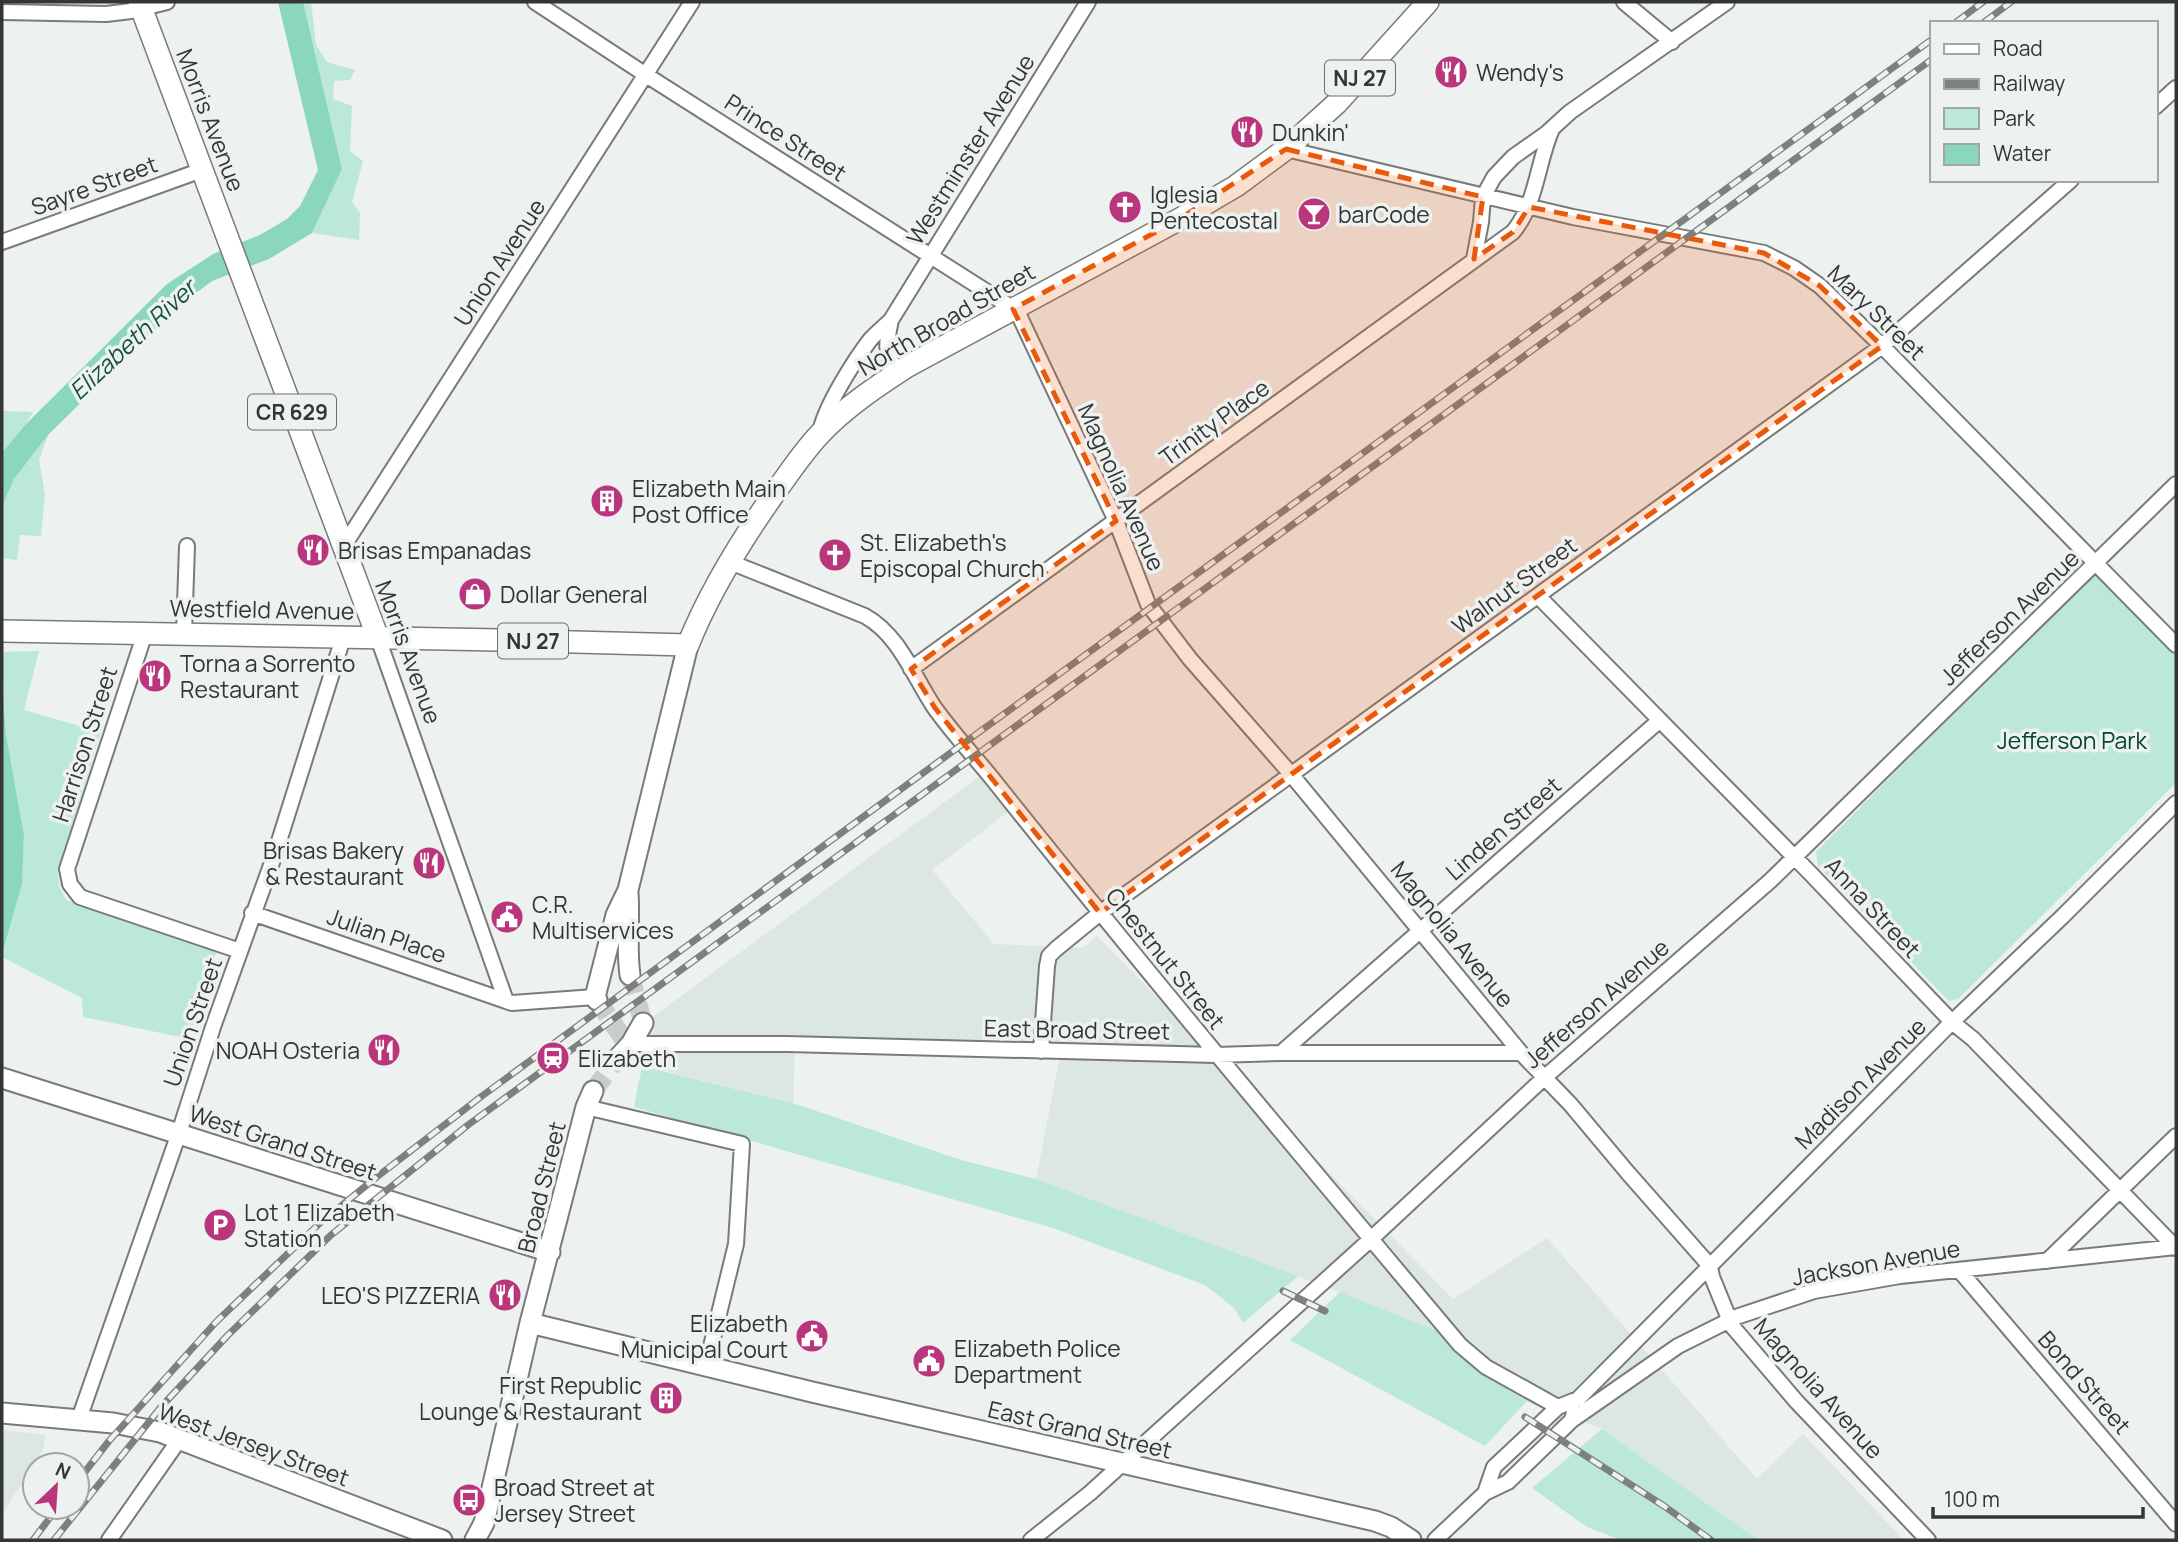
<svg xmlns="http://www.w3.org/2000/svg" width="2178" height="1542" viewBox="0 0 2178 1542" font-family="Manrope,sans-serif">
  <rect width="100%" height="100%" fill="#edf1f0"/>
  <!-- built -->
  <path fill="#dce7e2" d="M980,776L1009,811L932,870L994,944L1083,948L1097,936L1453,1299L1547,1238L1757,1479L1803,1434L1904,1540H1758L1602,1429L1527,1401L1479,1372L1445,1334L1340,1292L1036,1179L1061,1051L795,1046L793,1103L625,1061L631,1033Z
    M2,1430L45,1435L44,1448L38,1461L2,1513Z"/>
  <!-- green -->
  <path fill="#bbe8d8" d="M303,2H311L316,45L327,62L355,70L350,80L334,81L333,99L352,106L350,151L363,161L352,202L360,213L359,240L312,233L342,169Z
    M2,411L33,412L26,424L2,453Z
    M48,435L39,460L45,495L41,536L20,535L17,560L2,558L3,504L14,479Z
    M2097,575L2176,655V783L1958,999L1949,1001L1818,866L1816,852L2089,576Z
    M39,651L24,710L101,732L58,869L59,886L66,900L216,952L195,1040L83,1017L82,998L2,957L22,884L24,835L6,735L2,652Z
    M642,1066L793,1103L961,1160L1036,1179L1298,1276L1243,1323L1234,1308L1205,1285L1053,1228L634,1107Z
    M1340,1292L1445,1334L1479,1372L1527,1401L1485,1446L1290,1340Z
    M1602,1429L1758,1540H1621L1587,1527L1532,1488Z"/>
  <!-- water -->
  <path fill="#8ad6be" d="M278,2H303L342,169L312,233L269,259L212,281L180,305L48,435L14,479L3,504L2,519V453L26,424L167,284L213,254L260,235L287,219L300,206L318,170Z
    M2,677L6,735L24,835L22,884L2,955Z"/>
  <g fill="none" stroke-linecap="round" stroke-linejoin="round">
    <!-- secondary-tunnel -->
    <path stroke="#c8cccb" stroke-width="19" stroke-dasharray="19 10" stroke-linecap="butt" d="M630,975L643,1023
      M597,1000L623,1038
      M593,1091L618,1058"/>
    <defs>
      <path id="street" d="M535,2L646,75L1017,311L1116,521L1148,604L1190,659L1290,773L1521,1053L1571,1105L1628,1173L1710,1266L1712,1277L1732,1326L1796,1401L1928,1540
        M1624,2L1672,42
        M2,12L106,14L131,11L167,2
        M2155,107L2176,88
        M1286,149L1573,217L1764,253L1794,268L1820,286L1882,346L2176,645
        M2,242L202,170
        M1474,259L1481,222L1483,197L1494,177L1513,157L1547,133L1570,112L1727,2
        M891,320C886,343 884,353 898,372
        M820,433C824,408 854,361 870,340C876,333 884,327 891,320L1088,2
        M343,547L692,2
        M730,562L865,616C899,635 913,675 934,707C951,731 972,754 991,777C1144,969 1302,1157 1460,1345L1486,1367L1558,1407
        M1538,596L1811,874L1952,1022L1973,1039L2176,1248
        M145,633L67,869L70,884L80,897L240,951
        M184,634L187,546
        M378,638L506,1001L512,1003L595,997
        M911,669L1513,232C1537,203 1537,163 1552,129
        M252,913L506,1001
        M631,1044H787L1216,1055L1281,1053H1521
        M1041,1051L1047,966L1049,956L1056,949L1100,913L1882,346L2071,180
        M1281,1053L1660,720
        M586,1107L742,1144L736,1244L706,1367
        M2047,1261L2176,1136
        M1959,1270L2176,1524
        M79,1419L179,1133L213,1027L275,854L343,638
        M1572,1420L1678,1346L1736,1317L1814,1291L1900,1276L2176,1247
        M1485,1493L1494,1467L1558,1407L1578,1399L1952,1022L2063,916L2176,803
        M109,1540L179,1440
        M1031,1540L1090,1493L1371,1239L1545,1077L1770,881L2176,484
        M1435,1540L1485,1493L1508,1482L1572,1420L1574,1412"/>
      <path id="secondary" d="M628,893C630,920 626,948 630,975
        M597,1000L595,997L616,915L628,890L688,645
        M618,1058L631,1044L643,1023
        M2,1078C185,1135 366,1195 550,1252
        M530,1323L812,1392L1375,1521L1391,1527L1411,1540
        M2,1413L113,1423L160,1432L442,1540
        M475,1540L484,1523L530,1323L586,1107L593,1091"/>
      <path id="primary" d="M139,2L378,638
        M2,631L499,640L688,645C710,590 742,539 776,491C790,472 803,452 819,435C844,408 877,386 908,366L1178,220L1236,186L1286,149L1337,103L1428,2"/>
    </defs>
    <!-- street casing -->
    <use href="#street" stroke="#787b7a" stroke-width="18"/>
    <!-- secondary casing -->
    <use href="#secondary" stroke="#787b7a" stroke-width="23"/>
    <!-- primary casing -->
    <use href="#primary" stroke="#787b7a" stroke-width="24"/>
    <!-- street -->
    <use href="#street" stroke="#fff" stroke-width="14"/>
    <!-- secondary -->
    <use href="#secondary" stroke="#fff" stroke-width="19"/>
    <!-- primary -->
    <use href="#primary" stroke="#fff" stroke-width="21"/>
    <defs>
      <path id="rail" d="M1955,23L1983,2
        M1983,23L2011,2
        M1283,1291L1325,1311
        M1525,1417L1664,1506L1711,1540
        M77,1482L109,1441L216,1322L320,1223L378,1176L482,1096L949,754L1931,40
        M33,1540L58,1507
        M54,1540L161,1407L228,1335L331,1235L468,1125L1931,60"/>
    </defs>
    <!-- rail casing -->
    <use href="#rail" stroke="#7d807f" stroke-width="7"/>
    <!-- rail -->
    <use href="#rail" stroke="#edf1f0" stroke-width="4.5" stroke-dasharray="13" stroke-linecap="butt"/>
  </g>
  <!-- marked area -->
  <path fill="#e8590c" fill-opacity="0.2" stroke="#e8590c" stroke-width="5" stroke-dasharray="14 9" stroke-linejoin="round" d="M1286,149L1483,197L1474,259L1513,232L1529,207L1764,253L1820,286L1882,346L1100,913L935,708L911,669L1116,521L1013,309L1178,220Z"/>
  <!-- icons -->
  <defs>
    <symbol id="restaurant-disc" viewBox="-11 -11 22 22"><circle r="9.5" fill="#ba367c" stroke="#edf1f0"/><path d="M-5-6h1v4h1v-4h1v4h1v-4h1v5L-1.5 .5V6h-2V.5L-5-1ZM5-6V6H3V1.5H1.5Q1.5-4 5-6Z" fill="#fff"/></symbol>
    <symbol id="church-disc" viewBox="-11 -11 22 22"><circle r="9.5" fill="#ba367c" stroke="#edf1f0"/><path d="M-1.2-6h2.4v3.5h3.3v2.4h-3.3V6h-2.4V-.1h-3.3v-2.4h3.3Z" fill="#fff"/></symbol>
    <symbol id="bar-disc" viewBox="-11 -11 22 22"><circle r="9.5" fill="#ba367c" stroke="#edf1f0"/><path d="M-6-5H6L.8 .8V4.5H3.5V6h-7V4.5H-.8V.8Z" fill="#fff"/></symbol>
    <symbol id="building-disc" viewBox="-11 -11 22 22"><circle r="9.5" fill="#ba367c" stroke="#edf1f0"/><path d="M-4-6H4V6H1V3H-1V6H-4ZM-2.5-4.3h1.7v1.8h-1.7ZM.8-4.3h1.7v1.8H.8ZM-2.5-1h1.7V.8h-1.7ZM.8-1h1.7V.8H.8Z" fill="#fff"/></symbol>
    <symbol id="shop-disc" viewBox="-11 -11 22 22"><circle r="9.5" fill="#ba367c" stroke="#edf1f0"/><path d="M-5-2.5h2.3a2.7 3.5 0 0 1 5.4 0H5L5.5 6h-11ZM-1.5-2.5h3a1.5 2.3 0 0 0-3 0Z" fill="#fff"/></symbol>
    <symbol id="civic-disc" viewBox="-11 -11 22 22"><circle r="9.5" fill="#ba367c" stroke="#edf1f0"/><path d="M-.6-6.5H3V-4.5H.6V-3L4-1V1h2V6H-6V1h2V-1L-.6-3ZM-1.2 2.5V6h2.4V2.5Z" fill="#fff"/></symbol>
    <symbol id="station-disc" viewBox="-11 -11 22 22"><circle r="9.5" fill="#ba367c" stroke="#edf1f0"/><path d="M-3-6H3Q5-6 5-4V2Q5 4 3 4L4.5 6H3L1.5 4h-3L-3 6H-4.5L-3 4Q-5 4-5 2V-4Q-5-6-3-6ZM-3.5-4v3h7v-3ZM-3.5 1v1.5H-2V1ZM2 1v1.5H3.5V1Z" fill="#fff"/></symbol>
    <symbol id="parking-disc" viewBox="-11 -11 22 22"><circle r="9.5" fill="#ba367c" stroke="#edf1f0"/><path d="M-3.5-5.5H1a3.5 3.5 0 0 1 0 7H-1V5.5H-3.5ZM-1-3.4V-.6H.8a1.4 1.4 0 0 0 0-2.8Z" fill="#fff"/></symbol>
    <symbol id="bus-disc" viewBox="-11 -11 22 22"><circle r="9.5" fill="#ba367c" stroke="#edf1f0"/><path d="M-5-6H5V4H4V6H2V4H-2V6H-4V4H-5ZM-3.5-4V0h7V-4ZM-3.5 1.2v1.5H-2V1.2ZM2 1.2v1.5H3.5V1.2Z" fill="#fff"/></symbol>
  </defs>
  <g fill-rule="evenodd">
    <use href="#restaurant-disc" x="1432" y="53" width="38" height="38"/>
    <use href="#restaurant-disc" x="1228" y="113" width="38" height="38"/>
    <use href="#church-disc" x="1106" y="188" width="38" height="38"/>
    <use href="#bar-disc" x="1295" y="195" width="38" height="38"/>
    <use href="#building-disc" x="588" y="482" width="38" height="38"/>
    <use href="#restaurant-disc" x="294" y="531" width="38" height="38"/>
    <use href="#church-disc" x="816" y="536" width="38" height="38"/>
    <use href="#shop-disc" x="456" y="575" width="38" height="38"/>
    <use href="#restaurant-disc" x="136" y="657" width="38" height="38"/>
    <use href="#restaurant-disc" x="410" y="844" width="38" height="38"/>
    <use href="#civic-disc" x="488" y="898" width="38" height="38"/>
    <use href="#restaurant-disc" x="365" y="1031" width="38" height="38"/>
    <use href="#station-disc" x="534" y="1039" width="38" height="38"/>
    <use href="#parking-disc" x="201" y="1206" width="38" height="38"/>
    <use href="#restaurant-disc" x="486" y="1276" width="38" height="38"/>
    <use href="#civic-disc" x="793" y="1317" width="38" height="38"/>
    <use href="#civic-disc" x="910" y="1342" width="38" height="38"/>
    <use href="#building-disc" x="647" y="1379" width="38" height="38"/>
    <use href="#bus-disc" x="450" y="1481" width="38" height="38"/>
  </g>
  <g text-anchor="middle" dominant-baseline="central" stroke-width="7" stroke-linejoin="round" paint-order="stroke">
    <!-- shield labels -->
    <g fill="#edf1f0" stroke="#6c6e6d" stroke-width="2">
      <rect x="1325" y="60.5" width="70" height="35" rx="5"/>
      <rect x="248" y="394.5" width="88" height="35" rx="5"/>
      <rect x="498" y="623.5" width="70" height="35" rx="5"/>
    </g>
    <g font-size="21" font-weight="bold" fill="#343635">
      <text x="1360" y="78">NJ 27</text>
      <text x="292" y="412">CR 629</text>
      <text x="533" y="641">NJ 27</text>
    </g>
    <!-- poi labels -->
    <g font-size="23" fill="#343635" stroke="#edf1f0" text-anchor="start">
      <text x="1476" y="72">Wendy's</text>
      <text x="1272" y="132">Dunkin'</text>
      <text x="1150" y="194">Iglesia<tspan x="1150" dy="26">Pentecostal</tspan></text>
      <text x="1338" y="214">barCode</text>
      <text x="632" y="488">Elizabeth Main<tspan x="632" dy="26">Post Office</tspan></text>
      <text x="860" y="542">St. Elizabeth's<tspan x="860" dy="26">Episcopal Church</tspan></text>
      <text x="338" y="550">Brisas Empanadas</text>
      <text x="500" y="594">Dollar General</text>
      <text x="180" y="663">Torna a Sorrento<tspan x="180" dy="26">Restaurant</tspan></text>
      <text x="404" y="850" text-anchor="end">Brisas Bakery<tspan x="404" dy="26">&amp; Restaurant</tspan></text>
      <text x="532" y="904">C.R.<tspan x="532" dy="26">Multiservices</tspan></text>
      <text x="360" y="1050" text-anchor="end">NOAH Osteria</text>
      <text x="578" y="1058">Elizabeth</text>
      <text x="244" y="1212">Lot 1 Elizabeth<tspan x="244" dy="26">Station</tspan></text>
      <text x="480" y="1295" text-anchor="end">LEO'S PIZZERIA</text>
      <text x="788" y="1323" text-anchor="end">Elizabeth<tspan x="788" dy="26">Municipal Court</tspan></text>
      <text x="954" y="1348">Elizabeth Police<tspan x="954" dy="26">Department</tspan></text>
      <text x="642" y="1385" text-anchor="end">First Republic<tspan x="642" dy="26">Lounge &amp; Restaurant</tspan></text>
      <text x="494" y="1487">Broad Street at<tspan x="494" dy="26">Jersey Street</tspan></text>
    </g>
    <!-- street labels -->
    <g font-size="23" fill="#343635" stroke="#edf1f0">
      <text transform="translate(211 120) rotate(69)">Morris Avenue</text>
      <text transform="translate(786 137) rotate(33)">Prince Street</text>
      <text transform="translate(970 149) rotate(-58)">Westminster Avenue</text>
      <text transform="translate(94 185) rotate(-20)">Sayre Street</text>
      <text transform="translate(499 262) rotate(-57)">Union Avenue</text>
      <text transform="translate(1877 312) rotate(44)">Mary Street</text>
      <text transform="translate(946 319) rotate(-30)">North Broad Street</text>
      <text transform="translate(1214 422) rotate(-36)">Trinity Place</text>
      <text transform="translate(1122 487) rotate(66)">Magnolia Avenue</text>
      <text transform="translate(1514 585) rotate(-36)">Walnut Street</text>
      <text transform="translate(262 609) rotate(1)">Westfield Avenue</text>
      <text transform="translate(2009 617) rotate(-44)">Jefferson Avenue</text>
      <text transform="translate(409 652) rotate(70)">Morris Avenue</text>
      <text transform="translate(84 744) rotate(-72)">Harrison Street</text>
      <text transform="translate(1503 828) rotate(-41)">Linden Street</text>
      <text transform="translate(1873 907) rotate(47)">Anna Street</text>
      <text transform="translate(1453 934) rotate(51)">Magnolia Avenue</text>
      <text transform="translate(387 935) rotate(19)">Julian Place</text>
      <text transform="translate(1166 958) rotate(51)">Chestnut Street</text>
      <text transform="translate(1596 1003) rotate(-41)">Jefferson Avenue</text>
      <text transform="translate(192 1022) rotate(-71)">Union Street</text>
      <text transform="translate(1077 1029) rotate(1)">East Broad Street</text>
      <text transform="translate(1860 1083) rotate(-45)">Madison Avenue</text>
      <text transform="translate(283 1142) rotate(18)">West Grand Street</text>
      <text transform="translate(541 1187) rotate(-76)">Broad Street</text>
      <text transform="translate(1876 1262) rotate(-10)">Jackson Avenue</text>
      <text transform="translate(2085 1382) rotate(49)">Bond Street</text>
      <text transform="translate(1819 1388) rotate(48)">Magnolia Avenue</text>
      <text transform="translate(1080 1429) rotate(13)">East Grand Street</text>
      <text transform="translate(254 1444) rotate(20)">West Jersey Street</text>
    </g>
    <!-- park labels -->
    <g font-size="23" fill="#004536" stroke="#edf1f0">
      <text x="2072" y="740">Jefferson Park</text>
    </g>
    <!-- water labels -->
    <g font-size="24" font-style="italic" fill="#145243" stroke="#edf1f0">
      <text transform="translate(132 339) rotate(-43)">Elizabeth River</text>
    </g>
  </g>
  <!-- border -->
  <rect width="2178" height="1542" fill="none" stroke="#343635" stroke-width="7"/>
  <!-- legend -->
  <rect x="1930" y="21" width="228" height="161" fill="#edf1f0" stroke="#a3a6a5" stroke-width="2"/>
  <rect x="1944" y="44" width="35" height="10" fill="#ffffff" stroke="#a3a6a5" stroke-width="2"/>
  <text x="1993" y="56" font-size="21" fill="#343635">Road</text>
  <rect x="1944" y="79" width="35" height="10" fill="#7d807f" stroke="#a3a6a5" stroke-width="2"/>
  <text x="1993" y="91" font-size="21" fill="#343635">Railway</text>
  <rect x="1944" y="108" width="35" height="21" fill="#bbe8d8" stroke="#a3a6a5" stroke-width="2"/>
  <text x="1993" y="126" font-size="21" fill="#343635">Park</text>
  <rect x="1944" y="144" width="35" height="21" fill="#8ad6be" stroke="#a3a6a5" stroke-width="2"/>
  <text x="1993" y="161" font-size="21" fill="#343635">Water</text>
  <!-- north arrow -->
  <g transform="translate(56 1486) rotate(25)"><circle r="33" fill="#edf1f0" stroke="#a3a6a5" stroke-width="2"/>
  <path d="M0-5L12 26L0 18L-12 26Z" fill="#ba367c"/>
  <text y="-10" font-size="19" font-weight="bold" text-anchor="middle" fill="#343635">N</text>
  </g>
  <!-- scale -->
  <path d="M1933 1507v10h210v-10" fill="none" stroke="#343635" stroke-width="3.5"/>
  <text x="1944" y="1507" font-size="21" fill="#343635" stroke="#edf1f0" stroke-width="5" paint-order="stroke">100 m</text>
</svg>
